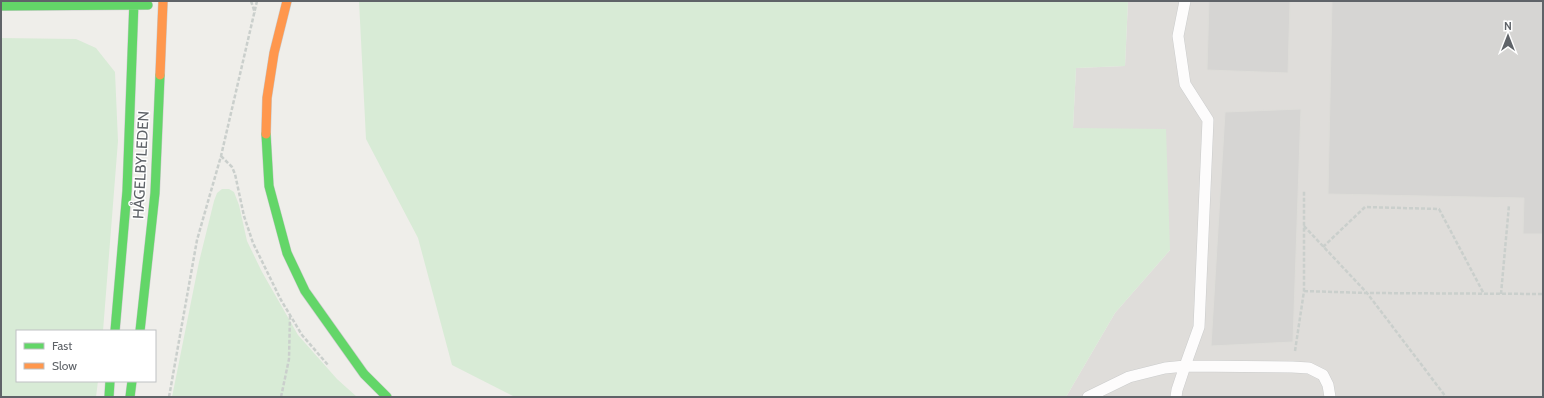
<svg xmlns="http://www.w3.org/2000/svg" width="1544" height="398" viewBox="0 0 1544 398" font-family="Cabin,sans-serif">
  <rect width="100%" height="100%" fill="#efeeea"/>
  <!-- industrial -->
  <path fill="#dfddda" d="M1128,1H1543V397H1066L1115,313L1170,250L1073,128L1076,68L1125,66Z"/>
  <!-- green -->
  <path fill="#d8ebd6" d="M359,1H1128L1125,66L1076,68L1073,128L1166,129L1170,250L1115,313L1066,397H515L452,365L418,238L366,139Z
    M1,38L76,39L96,48L115,72L118,141L103,331H17V381H98L96,397H1Z
    M222,189H229L234,192L239,205L247,241L262,272L298,335L337,379L357,397H172L199,262L214,201L217,193Z"/>
  <!-- building -->
  <path fill="#d6d5d3" stroke="#deddd9" d="M1209,1H1290L1288,73L1207,70Z
    M1332,1H1543V234H1523L1524,198L1328,194Z
    M1301,109L1293,342L1211,346L1225,112Z"/>
  <g fill="none" stroke-linecap="round" stroke-linejoin="round">
    <defs>
      <path id="lane" d="M1088,397L1129,377L1165,368L1185,366L1199,327L1208,120L1185,84L1178,36L1185,1
        M1176,397L1177,390L1185,366L1292,367L1309,368L1323,375L1328,385L1330,397"/>
      <path id="fast" d="M1,6L148,5
        M266,134L269,186L287,253L305,291L364,374L387,397
        M115,331L127,191L134,1
        M140,331L155,193L160,75
        M109,397L110,381
        M130,397L132,381"/>
      <path id="slow" d="M160,75L163,1
        M266,134L267,98L274,53L287,1"/>
    </defs>
    <!-- lane casing -->
    <use href="#lane" stroke="#cbcccc" stroke-width="12"/>
    <!-- fast casing -->
    <use href="#fast" stroke="#cacacb" stroke-width="10"/>
    <!-- slow casing -->
    <use href="#slow" stroke="#cacacb" stroke-width="10"/>
    <!-- path -->
    <path stroke="#cacfcc" stroke-width="2.5" stroke-dasharray="4 2" stroke-linecap="butt" d="M251,1L255,13
      M221,156L232,167L235,174L244,216L253,243L281,300L302,335L328,365
      M1304,226L1367,293L1446,397
      M1323,247L1365,207L1439,209L1484,294
      M1304,291L1367,293L1543,294
      M1501,294L1509,205
      M1295,351L1304,291V191
      M169,397L197,240L221,156L257,1
      M281,397L289,359L290,316"/>
    <!-- lane -->
    <use href="#lane" stroke="#fdfcfc" stroke-width="11"/>
    <!-- fast -->
    <use href="#fast" stroke="#63d668" stroke-width="9"/>
    <!-- slow -->
    <use href="#slow" stroke="#ff974d" stroke-width="9"/>
  </g>
  <g text-anchor="middle" dominant-baseline="central" stroke-width="3" stroke-linejoin="round" paint-order="stroke">
    <!-- street labels -->
    <g font-size="15" fill="#5f6368" stroke="#fff">
      <text transform="translate(141 165) rotate(-87)">HÅGELBYLEDEN</text>
    </g>
  </g>
  <!-- border -->
  <rect width="1544" height="398" fill="none" stroke="#5f6368" stroke-width="4"/>
  <!-- legend -->
  <rect x="16" y="330" width="140" height="52" fill="#ffffff" stroke="#bfc1c3"/>
  <rect x="24" y="343" width="20" height="6" fill="#63d668" stroke="#bfc1c3"/>
  <text x="52" y="350" font-size="12" fill="#5f6368">Fast</text>
  <rect x="24" y="363" width="20" height="6" fill="#ff974d" stroke="#bfc1c3"/>
  <text x="52" y="370" font-size="12" fill="#5f6368">Slow</text>
  <!-- north arrow -->
  <g transform="translate(1508 36)" stroke="#ffffff" stroke-width="3" paint-order="stroke">
  <path d="M0-3L7 15L0 10L-7 15Z" fill="#5f6368"/>
  <text y="-6" font-size="11" font-weight="bold" text-anchor="middle" fill="#5f6368">N</text>
  </g>
</svg>
